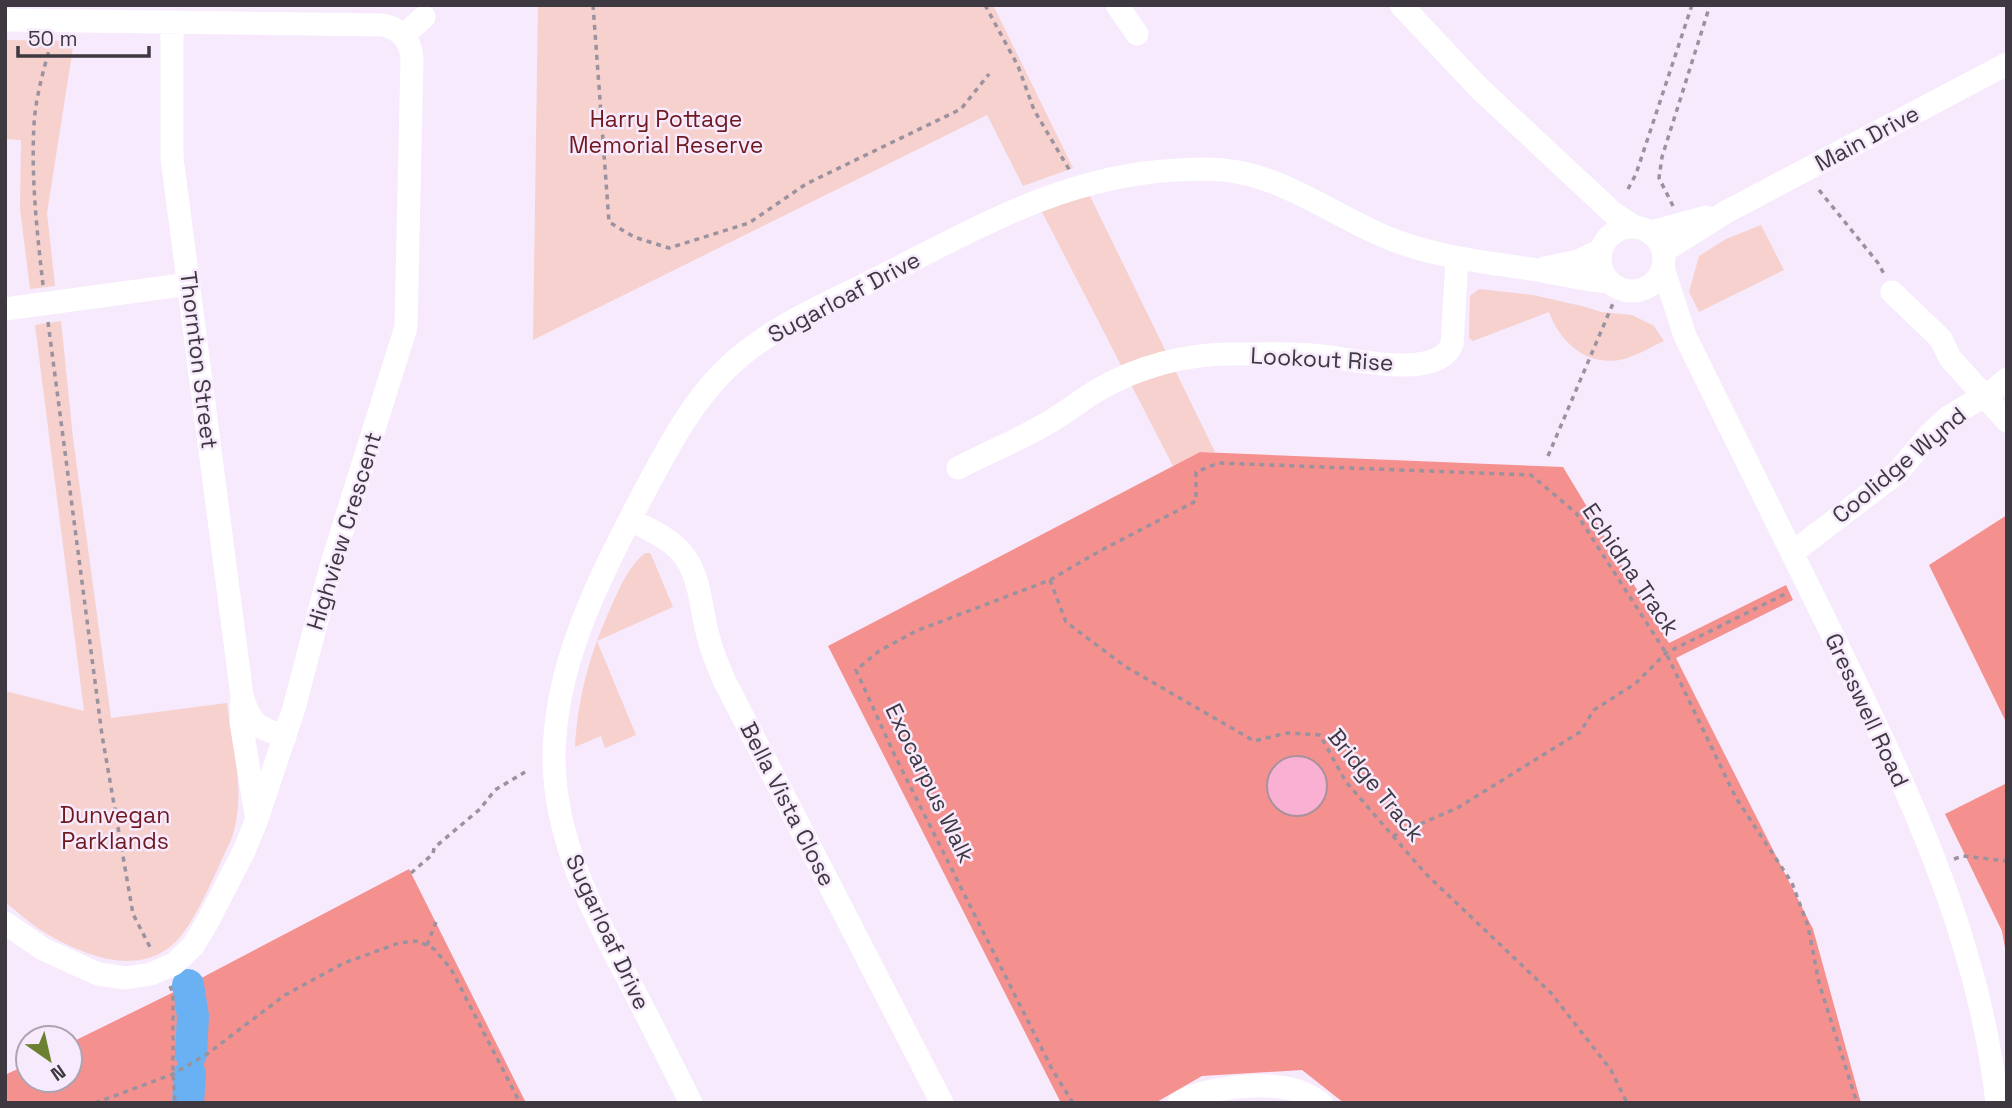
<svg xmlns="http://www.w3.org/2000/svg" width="2012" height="1108" viewBox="0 0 2012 1108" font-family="'Space Grotesk',sans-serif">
  <rect width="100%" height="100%" fill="#f7eafd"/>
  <!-- green -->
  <path fill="#f6d1ce" d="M538,5H993L1073,168L1023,186L987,115L533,340Z
    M5,40L74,41L47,213L55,286L30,289L20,209L21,140L5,139Z
    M1087,190L1215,452H1200L1173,466L1041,210Z
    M1761,225L1784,270L1699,312L1689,292L1699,256L1726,239Z
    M1479,289L1533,295L1586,307L1601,312L1632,315L1654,326L1664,341C1651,347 1638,355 1624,359C1589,368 1560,343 1549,312L1473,341L1469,338L1470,296Z
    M61,321L73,438L111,718L227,703C233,749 247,797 231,840C217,869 200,912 181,936C143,982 81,955 39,929C27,921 17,911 5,902V691L84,711L35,325Z
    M645,553H650L653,559L673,607L597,641L636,735L605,748L601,736L575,747C578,696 590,653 611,607C620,587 628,567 645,553Z"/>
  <!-- forest -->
  <path fill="#f4918e" d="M1200,452L1563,467L1669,643L1786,585L1793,600L1676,658L1813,929L1861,1103H1344L1302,1070L1202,1076L1155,1103H1061L828,646Z
    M2007,515V724L1929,565Z
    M2007,783V959L2002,931L1945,814Z
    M409,869L526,1103H5V1075L28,1064V1080H70V1043L188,985Z"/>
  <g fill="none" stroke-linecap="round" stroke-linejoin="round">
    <!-- river -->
    <path stroke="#69b1f2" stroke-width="32" d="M188,985L193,1016L191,1054
      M188,1103L190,1074"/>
  </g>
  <!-- building -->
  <path fill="#f9b0d3" stroke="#a8929c" stroke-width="2" d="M1267 786a30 30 0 1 1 60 0a30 30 0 1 1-60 0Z"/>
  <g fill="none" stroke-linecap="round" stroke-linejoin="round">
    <!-- path -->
    <path stroke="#9b929f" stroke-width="3.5" stroke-dasharray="5 5" stroke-linecap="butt" d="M593,5L609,222L634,237L669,248L749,223L806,184L961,109L989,74
      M985,5L1018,66L1034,110L1070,171
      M1628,189L1636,174L1692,5
      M1819,190L1878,263L1884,274
      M1673,206L1659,178L1662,157L1710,5
      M43,285C37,232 31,178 34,124C36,95 44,68 52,40
      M48,322L102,735L133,914L152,951
      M1548,456L1614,301
      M1050,580L1066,622L1126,667L1254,741L1287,733L1320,735L1346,782L1426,874L1551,993L1611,1070L1627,1103
      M1393,836L1459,807L1580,732L1594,710L1636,683L1666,653L1789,592
      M1954,859L1963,856L2007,861
      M411,873L433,854L434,848L480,809L495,790L525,772
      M427,945L436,922
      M170,986L173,993V1074L175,1103
      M95,1103L173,1074L207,1054L285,995L344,963L399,943L418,941L434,949L451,969L520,1103
      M1073,1103L1052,1069L895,756L856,670L879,651L916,631L1050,580L1098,552L1196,501V472L1219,463L1531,475L1576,513L1666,653L1736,798L1792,883L1808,926L1819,983L1857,1103"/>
    <!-- minor -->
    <path stroke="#fff" stroke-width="23" d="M1117,5L1137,34
      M1401,5L1479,88L1612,212L1633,226
      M5,20L383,25C401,29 410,40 412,58L406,327L332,563L294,708L257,819L244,851L208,921L193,946L174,964L151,974L126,978L98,974L43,949L5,923
      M172,22V158L242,696L241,722L256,815
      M403,36L424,17
      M1600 259a32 32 0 1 1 64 0a32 32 0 1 1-64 0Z
      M1651,232L1706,217
      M1664,251L1726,212L2007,64
      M1545,268L1578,261L1601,250
      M1663,268L1685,336C1735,437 1785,538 1835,640C1907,788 1979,937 1997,1103
      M1892,292L1941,339L1950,358L2007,421
      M5,309L189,284
      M958,468C986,453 1017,441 1044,425C1063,415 1079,401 1098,390C1137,367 1185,354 1231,354C1257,354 1284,353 1311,355C1343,356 1437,383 1452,344L1457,259
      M630,519C647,529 668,537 681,552C702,576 700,610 709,639C712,653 719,667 724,680L942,1103
      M1792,553L1898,472L1930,434L1947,418L1994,390L2007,379
      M243,699C252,727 259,727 285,737
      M691,1103C670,1061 649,1019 627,977C591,908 556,841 554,762C553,666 599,579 642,496C666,452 688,407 724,371C766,329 822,306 874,280C973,230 1064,175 1178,170C1196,169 1214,168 1231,171C1289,179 1339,219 1393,240C1438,257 1483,262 1531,269C1557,273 1582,280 1609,282
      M1179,1103C1204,1087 1263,1082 1291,1089C1302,1091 1312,1097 1321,1103"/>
  </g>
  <g text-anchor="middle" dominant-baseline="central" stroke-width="5" stroke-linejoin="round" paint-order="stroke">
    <!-- park labels -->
    <g font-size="23" fill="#6f191f" stroke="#f7eafd">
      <text x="666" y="119">Harry Pottage<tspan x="666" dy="26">Memorial Reserve</tspan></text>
      <text x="115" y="815">Dunvegan<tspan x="115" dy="26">Parklands</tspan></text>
    </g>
    <!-- street labels -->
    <g font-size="23" fill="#3e3940" stroke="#f7eafd">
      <text transform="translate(1867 138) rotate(-28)">Main Drive</text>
      <text transform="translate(844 297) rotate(-28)">Sugarloaf Drive</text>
      <text transform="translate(1322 359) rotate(3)">Lookout Rise</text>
      <text transform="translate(199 360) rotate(83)">Thornton Street</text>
      <text transform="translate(1899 465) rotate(-40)">Coolidge Wynd</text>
      <text transform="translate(344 531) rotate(-73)">Highview Crescent</text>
      <text transform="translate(1631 569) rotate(56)">Echidna Track</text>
      <text transform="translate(1867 710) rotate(65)">Gresswell Road</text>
      <text transform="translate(930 783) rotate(64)">Exocarpus Walk</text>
      <text transform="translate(1376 785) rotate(51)">Bridge Track</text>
      <text transform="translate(788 804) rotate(63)">Bella Vista Close</text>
      <text transform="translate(608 932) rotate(65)">Sugarloaf Drive</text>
    </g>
  </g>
  <!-- border -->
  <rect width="2012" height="1108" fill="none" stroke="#3e3940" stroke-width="14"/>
  <!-- north arrow -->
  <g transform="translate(49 1059) rotate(146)"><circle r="33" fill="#f7eafd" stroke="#ada3b1" stroke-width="2"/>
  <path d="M0-5L12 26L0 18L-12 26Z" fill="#6b8031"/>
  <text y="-10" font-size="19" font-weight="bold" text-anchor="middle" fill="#3e3940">N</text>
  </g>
  <!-- scale -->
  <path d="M18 46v10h131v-10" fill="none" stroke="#3e3940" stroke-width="3.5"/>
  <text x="28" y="46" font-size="21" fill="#3e3940" stroke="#f7eafd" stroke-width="5" paint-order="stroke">50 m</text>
</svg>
